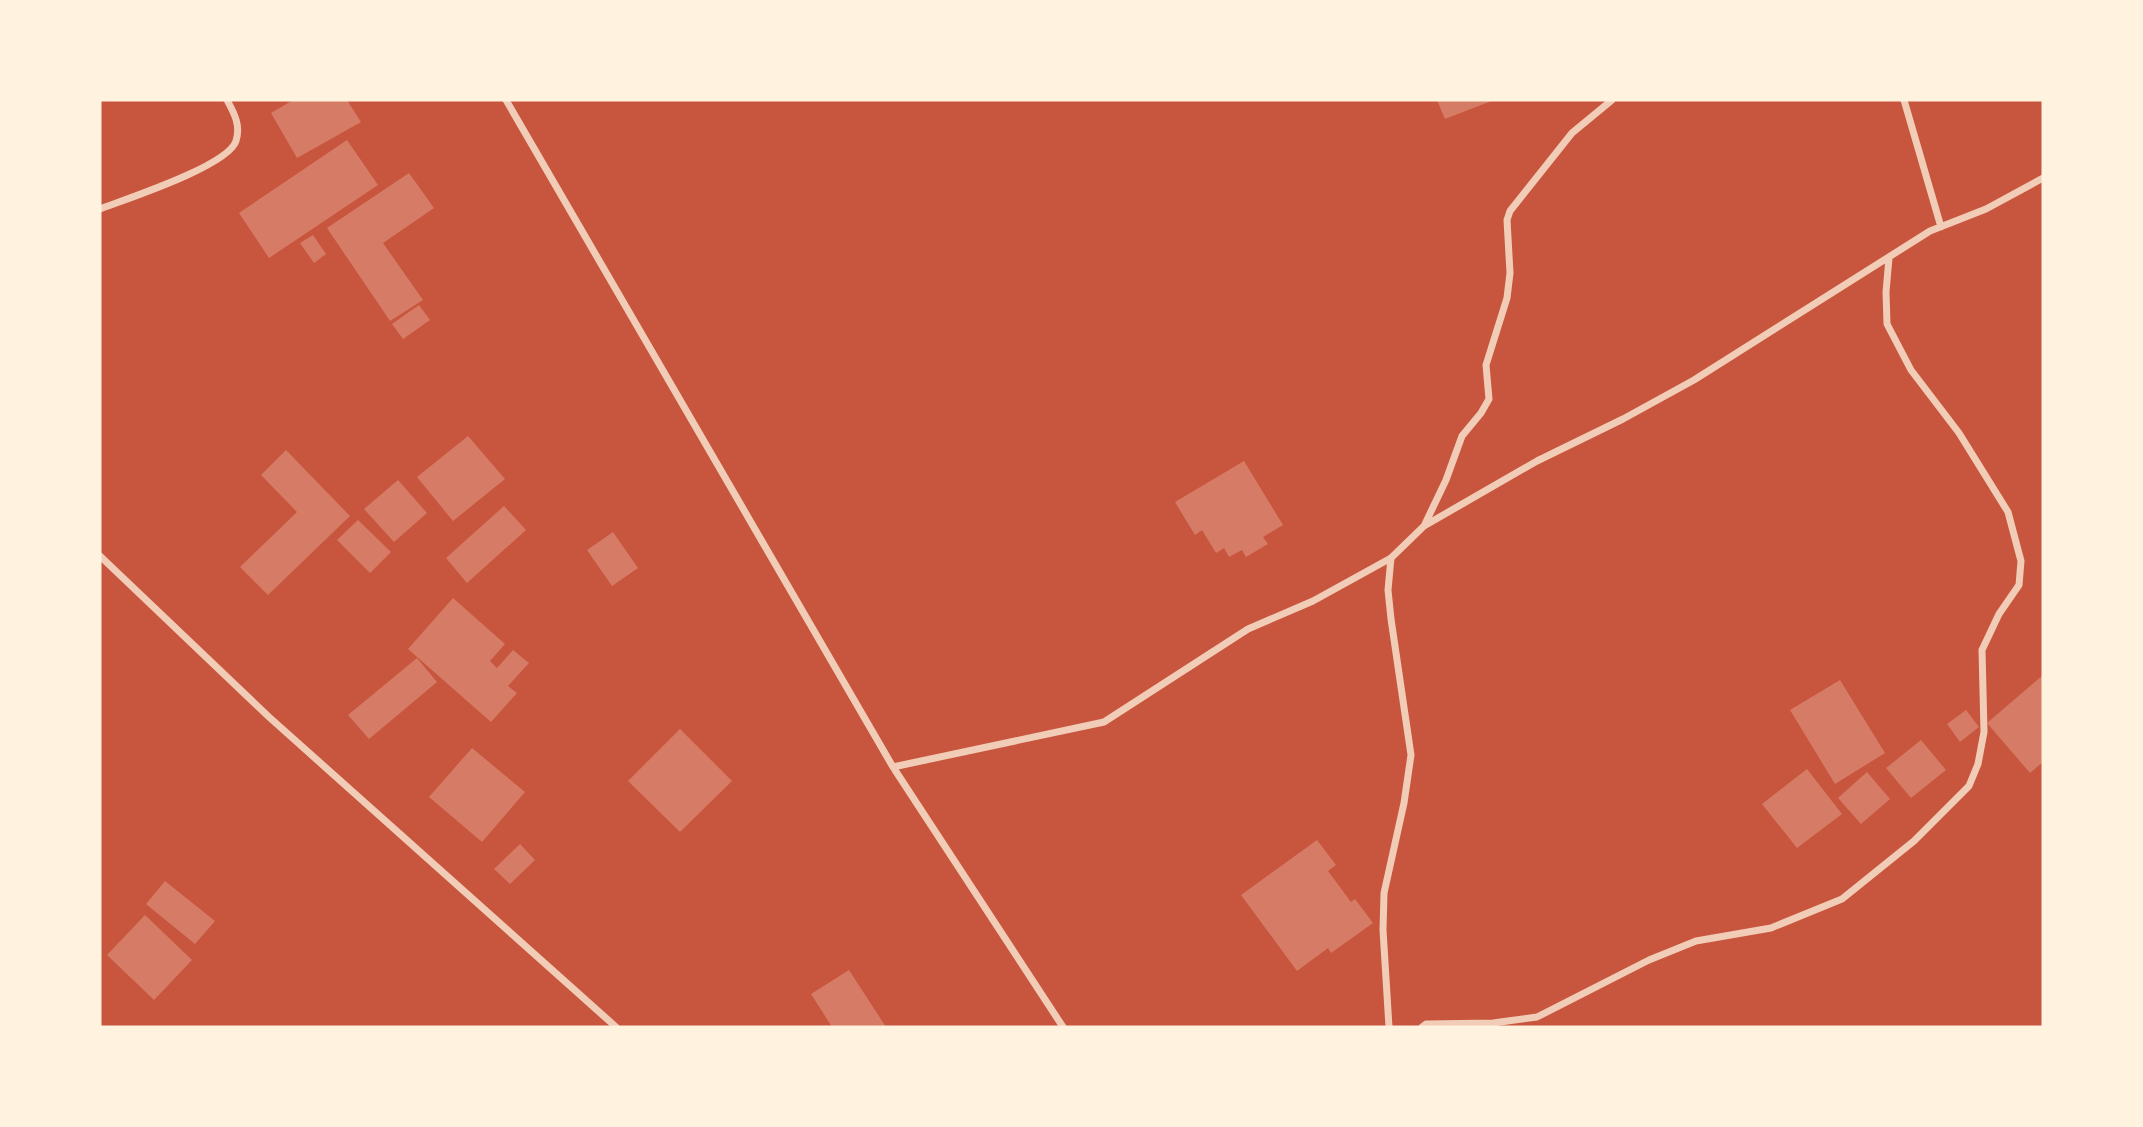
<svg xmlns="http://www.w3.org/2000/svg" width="2143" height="1127" viewBox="0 0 2143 1127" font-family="Arial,sans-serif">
  <rect width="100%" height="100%" fill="#c8553d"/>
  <!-- building -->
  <path fill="#d67c66" d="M293,100H347L361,122L297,158L271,113Z
    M1437,100H1494L1445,119Z
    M347,140L378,185L269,258L239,213Z
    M409,173L434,208L383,243L423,300L390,321L327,228Z
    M313,235L326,254L314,263L300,243Z
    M419,305L430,320L403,339L392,324Z
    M468,436L505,479L453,521L417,477Z
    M286,450L350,516L268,595L240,567L297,512L261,475Z
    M1244,461L1283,525L1263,537L1268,544L1246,557L1242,550L1229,557L1224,548L1216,553L1202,530L1195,535L1175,502Z
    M398,480L427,513L394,542L364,509Z
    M504,506L526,530L467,583L446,558Z
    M358,520L391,552L370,573L337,540Z
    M613,532L638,568L612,586L587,550Z
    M453,598L505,644L490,661L497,668L513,650L529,663L508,686L517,693L491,722L408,649Z
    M417,658L437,682L369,739L348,715Z
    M2043,675V762L2030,773L1987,723Z
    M1840,680L1885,753L1835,784L1790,710Z
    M1966,710L1979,727L1960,742L1947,724Z
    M680,729L732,781L680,832L628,781Z
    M1921,740L1946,770L1911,798L1886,768Z
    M472,748L525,792L482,842L429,797Z
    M1807,769L1842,814L1797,848L1762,804Z
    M1867,772L1890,799L1861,824L1838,798Z
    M1317,840L1336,865L1328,871L1351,902L1355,899L1373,923L1331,953L1328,948L1297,971L1241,895Z
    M520,844L535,860L510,884L494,869Z
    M165,881L215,921L195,944L146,904Z
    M145,915L192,960L154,1000L107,955Z
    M849,970L886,1027H832L811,994Z"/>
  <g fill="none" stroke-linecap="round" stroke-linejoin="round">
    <!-- minor -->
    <path stroke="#f1ccb7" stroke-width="7" d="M506,100L893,767L1063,1027
      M1904,100L1941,227
      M100,209C126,199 228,166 236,141C241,125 234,113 227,100
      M1425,524L1446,480L1462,436L1481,413L1489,399L1486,365L1507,298L1510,273L1507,220L1510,211L1572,133L1612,100
      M100,556L269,717L616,1027
      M893,767L1104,722L1248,629L1313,601L1391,558L1424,526L1537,461L1623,419L1694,380L1930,231L1986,209L2043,178
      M1389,1027L1383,930L1384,893L1404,803L1411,755L1391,619L1388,590L1391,558
      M1422,1027L1426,1024L1493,1023L1537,1017L1649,960L1696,941L1771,928L1842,899L1914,841L1969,786L1978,764L1984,732L1982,650L1999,614L2019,585L2021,561L2008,512L1959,433L1911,370L1887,324L1886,292L1889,258"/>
  </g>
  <!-- border -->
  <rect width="2143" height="1127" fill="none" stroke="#fff3e0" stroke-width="203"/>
</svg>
